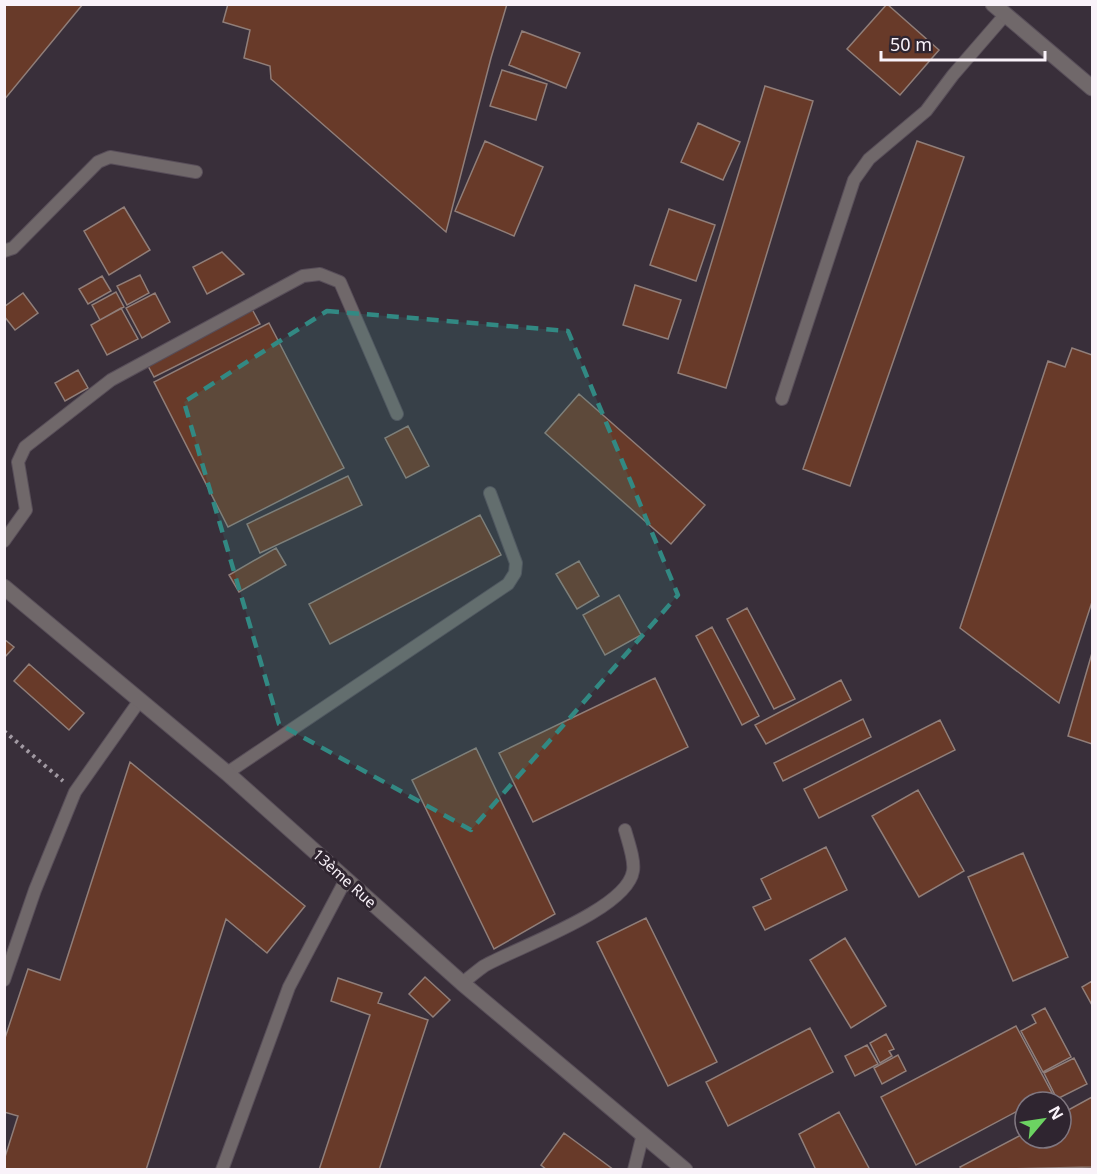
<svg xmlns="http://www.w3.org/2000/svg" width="1097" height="1174" viewBox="0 0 1097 1174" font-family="'Noto Sans',sans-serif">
  <rect width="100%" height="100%" fill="#392f3a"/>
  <!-- building -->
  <path fill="#683a29" stroke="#907e79" stroke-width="1.5" d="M4,4H83L4,100Z
    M228,4H507L491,58L446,232L271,79L270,66L244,58L250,30L223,22Z
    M887,4L939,50L900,95L847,49Z
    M522,31L580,53L566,88L509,65Z
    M502,70L547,84L536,120L490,106Z
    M765,86L813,101L726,388L678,373Z
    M698,123L740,142L723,180L681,162Z
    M485,141L543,167L514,236L455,211Z
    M917,141L964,157L850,486L803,469Z
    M124,207L150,250L109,275L84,231Z
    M669,209L715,225L696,281L650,265Z
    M222,252L244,274L207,294L193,267Z
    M140,275L149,293L127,305L117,286Z
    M102,276L111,291L88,304L79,289Z
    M635,285L681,300L668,339L623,325Z
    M116,292L124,307L100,320L92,305Z
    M23,293L38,313L15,330L4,316V307Z
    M155,293L170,322L142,338L126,308Z
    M121,308L138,339L107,355L91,325Z
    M252,309L260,324L154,377L147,364Z
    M269,323L344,468L228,527L154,382Z
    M1072,348L1092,355V352V602L1059,703L960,628L1048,361L1065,367Z
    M78,370L88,388L65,401L55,383Z
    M579,394L705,505L671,544L545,433Z
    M408,426L429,466L406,478L385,438Z
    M348,476L362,505L260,553L247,524Z
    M480,515L501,555L330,644L309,604Z
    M276,548L286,565L239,592L229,575Z
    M579,561L599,596L577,609L556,574Z
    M619,595L641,635L605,655L583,615Z
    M747,608L795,699L774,709L727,619Z
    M712,627L759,716L742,725L696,636Z
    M4,639L14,647L4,658Z
    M1092,653V744L1068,736Z
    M29,664L84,713L69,730L14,681Z
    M655,678L688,747L533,822L499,753Z
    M841,680L851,700L766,744L755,725Z
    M863,719L871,737L783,781L774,763Z
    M940,720L955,750L819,818L804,789Z
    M476,748L555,914L494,949L412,780Z
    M130,762L305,906L267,953L226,919L146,1170H4V1160L18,1116L4,1112V1041L28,969L60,980Z
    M918,790L964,871L919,897L872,816Z
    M826,847L847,890L765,930L753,907L771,899L761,879Z
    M1023,853L1068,957L1013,981L968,877Z
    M646,918L717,1062L668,1086L597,942Z
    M845,938L886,1006L851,1028L810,960Z
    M425,977L450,1000L433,1017L409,994Z
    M338,978L382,993L378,1003L428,1020L379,1170H319L370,1015L331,1001Z
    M1092,981V1005L1082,987Z
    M1045,1008L1071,1057L1043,1072L1021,1031L1036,1023L1032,1015Z
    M1016,1026L1052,1093L1035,1102H1025V1107L916,1165L881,1097Z
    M810,1028L833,1072L728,1126L706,1082Z
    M886,1034L894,1049L889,1051L892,1056L880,1063L870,1043Z
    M867,1045L878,1064L855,1076L845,1056Z
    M898,1055L906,1071L882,1084L874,1068Z
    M1074,1058L1087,1084L1057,1099L1044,1073Z
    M1092,1097V1167L962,1170L960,1167L1025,1133V1138H1061V1114Z
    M839,1112L870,1170H816L799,1134Z
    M564,1133L614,1170H547L541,1165Z"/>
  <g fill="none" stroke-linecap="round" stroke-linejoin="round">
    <defs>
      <path id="lane" d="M4,251L13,248L98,162L110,157L196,172
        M782,399L854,180L869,159L926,111L953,75L1005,15
        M4,541L26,510L18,462L25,447L111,380L303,276L320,274L340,282L397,414
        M227,773L508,584L515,573L516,563L490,493
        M4,980L35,890L75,792L140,700
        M462,983C469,978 477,971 484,966C515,948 627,910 633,871C635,860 628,841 625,830
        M222,1170L289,987L346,879
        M634,1170L643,1134"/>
      <path id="street" d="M993,4L1092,88
        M4,587L227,773L462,983L685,1170"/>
    </defs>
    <!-- lane casing -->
    <use href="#lane" stroke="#584e59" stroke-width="14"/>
    <!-- street casing -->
    <use href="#street" stroke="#584e59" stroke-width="17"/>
    <!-- path -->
    <path stroke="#a29aa3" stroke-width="4" stroke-dasharray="3 4.5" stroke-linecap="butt" d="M4,731L63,781"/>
    <!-- lane -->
    <use href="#lane" stroke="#70686a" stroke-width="12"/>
    <!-- street -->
    <use href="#street" stroke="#70686a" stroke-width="15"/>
  </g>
  <!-- marked area -->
  <path fill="#328983" fill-opacity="0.2" stroke="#328983" stroke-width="4.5" stroke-dasharray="12 8" stroke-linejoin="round" d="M327,311L568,331L678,595L471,830L279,724L184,402Z"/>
  <g text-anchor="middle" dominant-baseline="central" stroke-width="6" stroke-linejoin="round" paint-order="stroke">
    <!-- street labels -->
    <g font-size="15" fill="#f9f2f9" stroke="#2f2530">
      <text transform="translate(345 878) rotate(42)">13ème Rue</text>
    </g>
  </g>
  <!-- border -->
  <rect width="1097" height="1174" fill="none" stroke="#f9f2f9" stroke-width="12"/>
  <!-- north arrow -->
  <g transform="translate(1043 1120) rotate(61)"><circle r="28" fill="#2f2530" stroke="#807780" stroke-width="1.5"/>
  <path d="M0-4.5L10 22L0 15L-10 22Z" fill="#6cd362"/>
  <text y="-9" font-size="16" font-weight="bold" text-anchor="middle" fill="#f9f2f9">N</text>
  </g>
  <!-- scale -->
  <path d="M881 51v9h164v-9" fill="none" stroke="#f9f2f9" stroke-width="3"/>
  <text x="890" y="51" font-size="18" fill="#f9f2f9" stroke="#2f2530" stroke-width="4.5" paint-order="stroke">50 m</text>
</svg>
